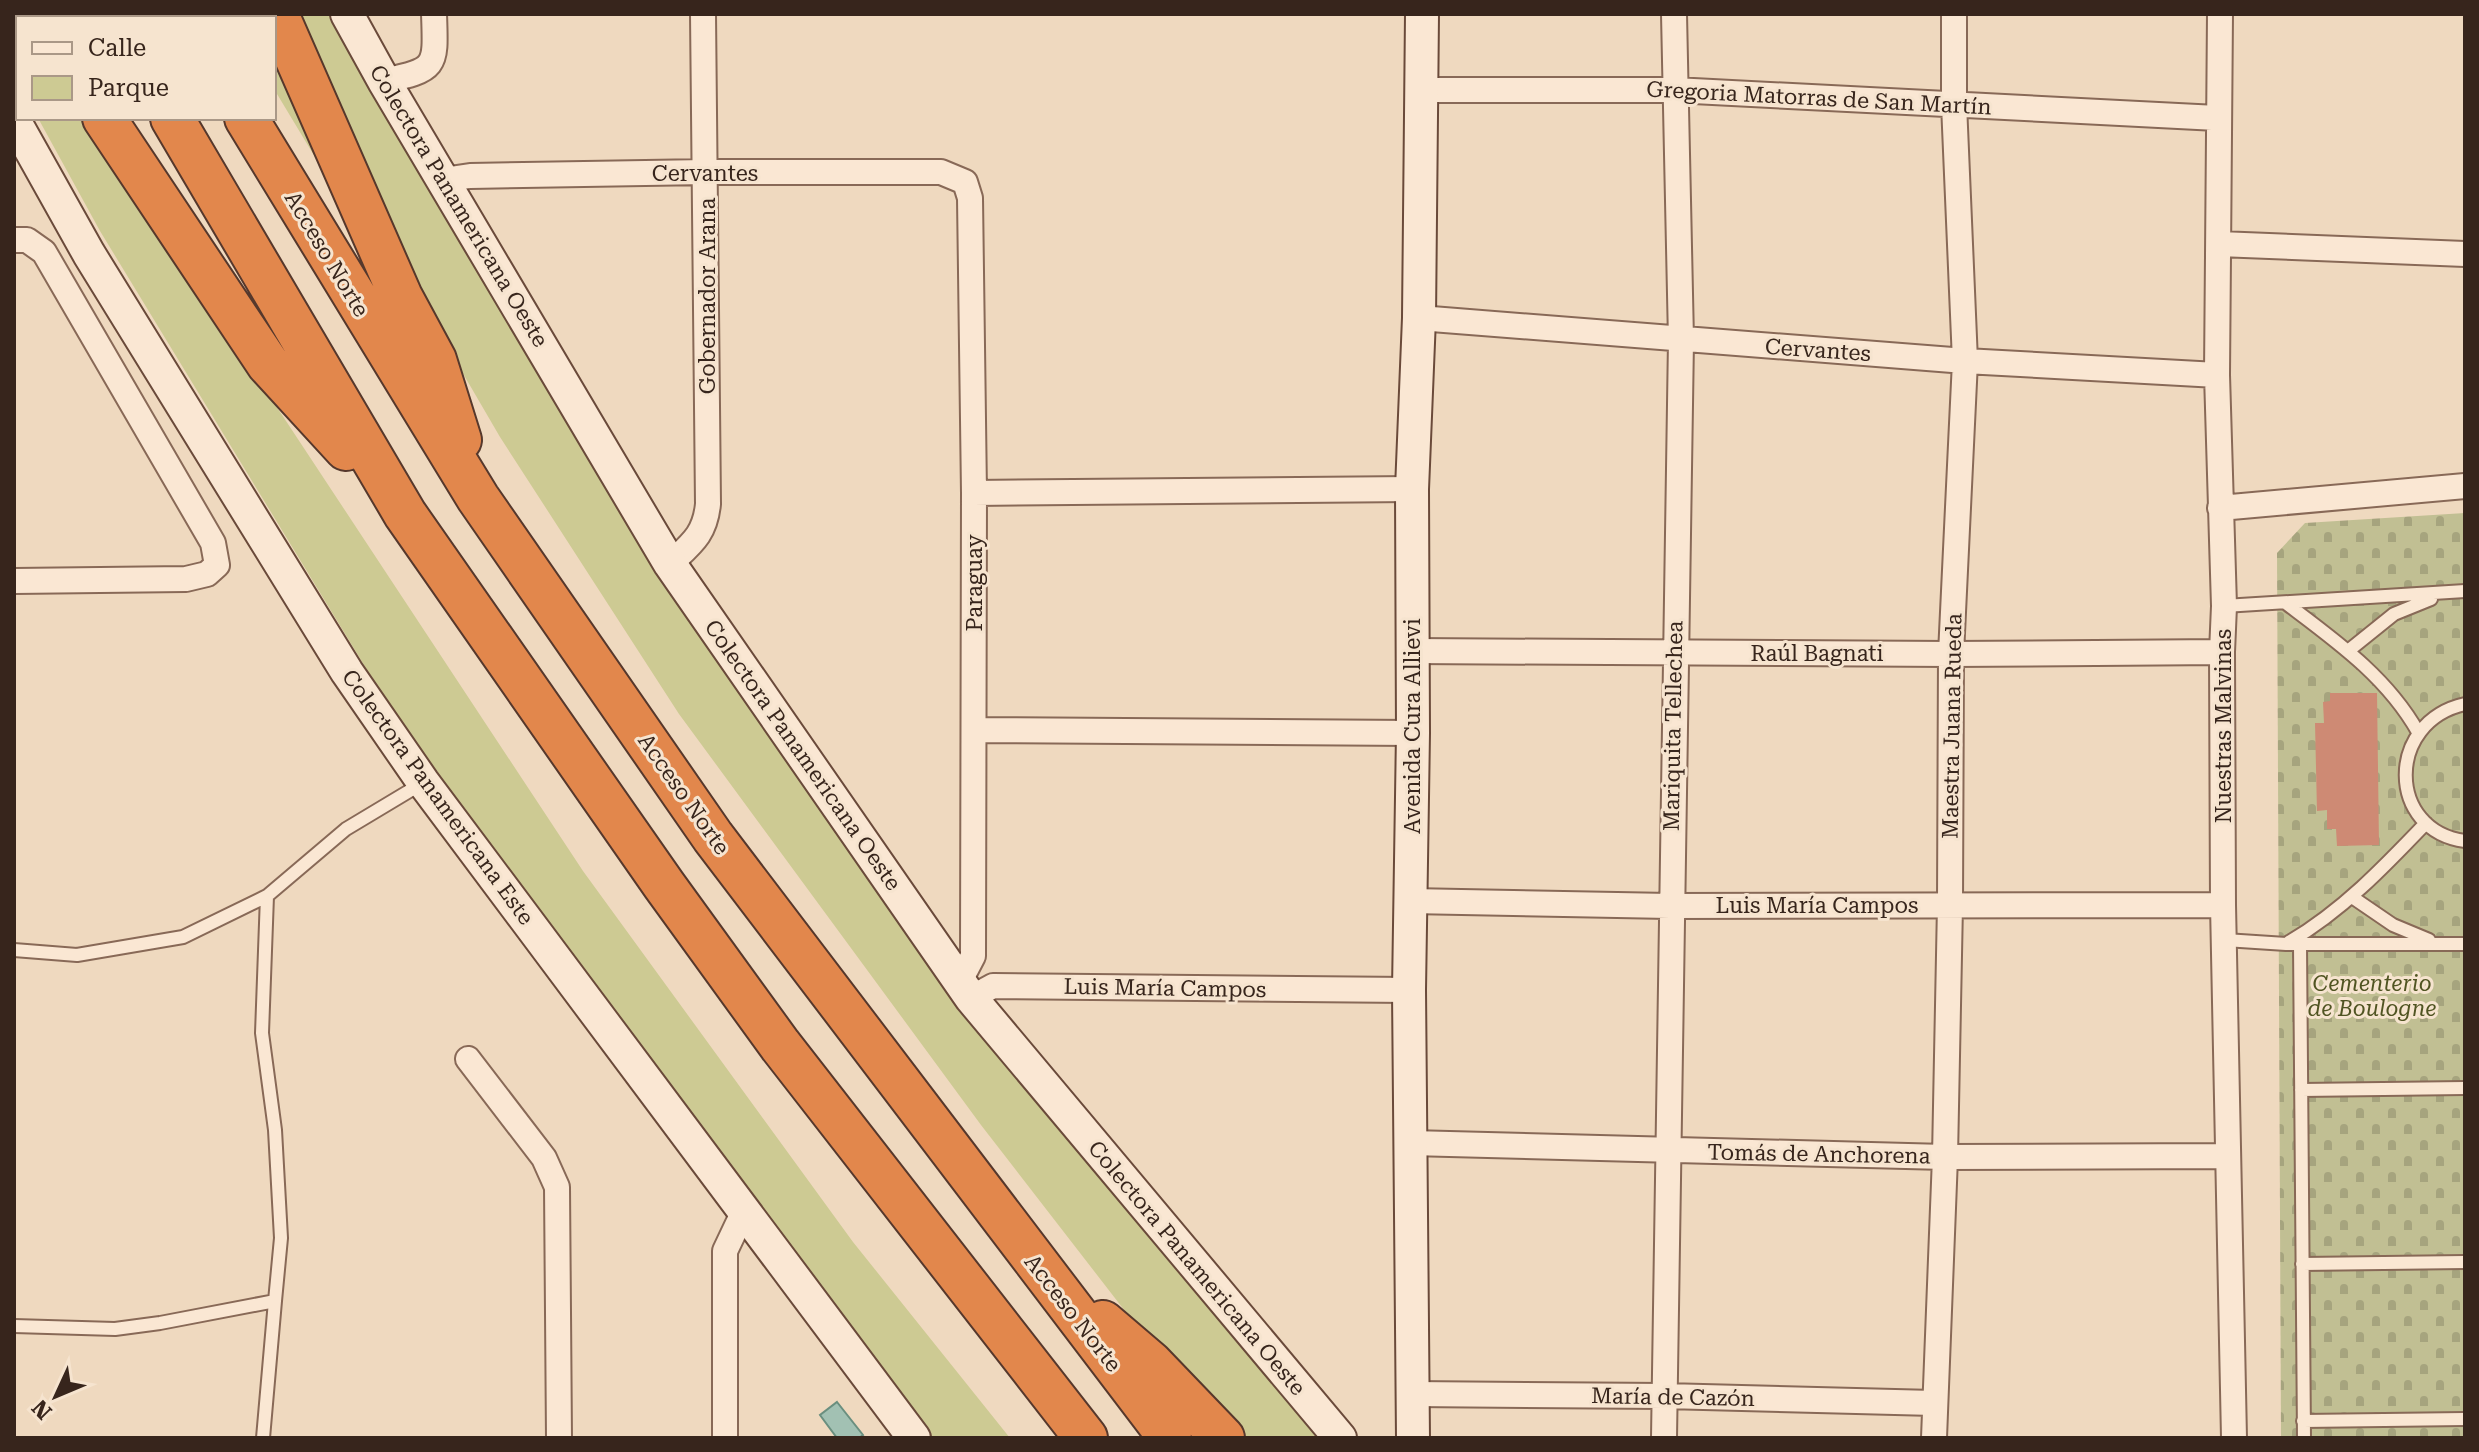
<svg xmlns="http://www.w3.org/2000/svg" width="2479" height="1452" viewBox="0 0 2479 1452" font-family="'Roboto Serif',serif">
  <defs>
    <pattern id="cemetery-stones" width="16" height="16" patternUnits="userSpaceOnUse" patternTransform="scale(2)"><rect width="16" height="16" fill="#c1bf93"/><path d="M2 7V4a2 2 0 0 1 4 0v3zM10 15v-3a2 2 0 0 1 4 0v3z" fill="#a6a47e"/></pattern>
  </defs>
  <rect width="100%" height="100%" fill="#efd9bf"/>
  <!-- green -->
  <path fill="#cdca93" d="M290,14H339L734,672L1330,1438H1234L1183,1386L981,1125L679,714L500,437L380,231Z
    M274,39L330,182L274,89Z
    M38,118H86L583,871L853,1242L1010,1438H933L766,1220L444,782L367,670L100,231Z"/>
  <!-- cemetery -->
  <path fill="url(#cemetery-stones)" d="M2465,513V1438H2281L2277,553L2305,523Z"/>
  <!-- water -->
  <path fill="#a2c1b3" stroke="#6a8f7f" stroke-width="2" d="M837,1402L863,1435L859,1438H837L820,1415Z"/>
  <!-- building -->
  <path fill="#ce8a74" d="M2330,693H2377L2379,845L2337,846L2336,829H2327V810L2317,811L2315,723H2324L2323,702L2330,701Z"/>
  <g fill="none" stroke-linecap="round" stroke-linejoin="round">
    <defs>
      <path id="lane" d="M2287,604C2336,641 2387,677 2418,732
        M2224,606L2465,591
        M2348,651L2394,614L2431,599
        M2465,704C2385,722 2387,831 2465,841
        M2352,897L2393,925L2429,940
        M2225,940L2286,944H2465
        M2289,942C2342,911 2384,867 2426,823
        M2300,944L2304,1438
        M14,950L77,955L183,937L267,896L346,829L421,784
        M2301,1090L2465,1088
        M2302,1264L2465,1262
        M14,1326L115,1329L160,1323L275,1301L281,1238L275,1130L262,1033L267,896
        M2303,1421L2465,1419
        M263,1438L275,1301"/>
      <path id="street" d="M2220,14L2217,375L2224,606L2222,652L2223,905L2234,1438
        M384,81C437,69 436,68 434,14
        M1421,90H1674L2217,118
        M443,180L470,176L706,172H941L965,182L970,198L974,493L973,956L960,981
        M14,240H27L44,252L213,543L217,565L207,574L186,579L14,581
        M2219,244L2465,254
        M1419,318L1965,361L2217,375
        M974,493L1412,489
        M2220,508L2465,486
        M670,564C691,544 705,535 708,504L703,14
        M1413,651L1951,654L2222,652
        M974,730L1413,733
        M1410,901L1670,906L2223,905
        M971,998L993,986L1409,990
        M468,1059L544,1158L557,1187L559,1438
        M1411,1143L1945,1157L2226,1156
        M1412,1394L1665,1396L1934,1403
        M725,1438V1251L743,1213
        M1664,1438L1681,340L1674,14
        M1934,1438L1945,1157L1950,905L1951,654L1965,361L1954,104V14"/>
      <path id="secondary" d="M347,14L384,81L670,564L971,998L1340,1438
        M14,120L89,254L347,672L423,782L914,1438
        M1413,1438L1409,990L1413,733L1412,489L1419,318L1422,14"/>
      <path id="highway" d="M35,14L38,18
        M113,14L115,18
        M184,14L186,18
        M277,14L401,297L435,360L460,440
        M104,118L268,364L346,449
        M172,118L405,514L664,885L780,1045L1086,1438
        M246,118L478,498L713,837L1170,1438
        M1103,1322L1151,1363L1223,1438"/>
    </defs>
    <!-- lane casing -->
    <use href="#lane" stroke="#886957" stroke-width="16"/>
    <!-- street casing -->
    <use href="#street" stroke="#886957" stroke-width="28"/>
    <!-- secondary casing -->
    <use href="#secondary" stroke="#6a4a3a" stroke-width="36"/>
    <!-- highway casing -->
    <use href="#highway" stroke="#56382c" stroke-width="46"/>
    <!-- lane -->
    <use href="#lane" stroke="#fae7d3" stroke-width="12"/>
    <!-- street -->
    <use href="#street" stroke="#fae7d3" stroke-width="24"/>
    <!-- secondary -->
    <use href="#secondary" stroke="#fae7d3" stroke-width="32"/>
    <!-- highway -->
    <use href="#highway" stroke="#e2874c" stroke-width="42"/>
  </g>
  <g text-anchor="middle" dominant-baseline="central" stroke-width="6" stroke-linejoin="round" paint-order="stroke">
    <!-- street labels -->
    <g font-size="22" fill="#37251c" stroke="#f6e4cf">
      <text transform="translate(1819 98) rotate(3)">Gregoria Matorras de San Martín</text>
      <text x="705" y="173">Cervantes</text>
      <text transform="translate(459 206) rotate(59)">Colectora Panamericana Oeste</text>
      <text transform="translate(327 254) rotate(59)">Acceso Norte</text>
      <text transform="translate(707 296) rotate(-90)">Gobernador Arana</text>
      <text transform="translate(1818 350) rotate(4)">Cervantes</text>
      <text transform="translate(974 583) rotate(-90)">Paraguay</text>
      <text x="1817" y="653">Raúl Bagnati</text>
      <text transform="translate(1412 726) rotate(-90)">Avenida Cura Allievi</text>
      <text transform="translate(1673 726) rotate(-89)">Mariquita Tellechea</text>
      <text transform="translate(1952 726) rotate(-89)">Maestra Juana Rueda</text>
      <text transform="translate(2223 726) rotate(-90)">Nuestras Malvinas</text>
      <text transform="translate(803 755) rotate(55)">Colectora Panamericana Oeste</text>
      <text transform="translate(684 794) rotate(55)">Acceso Norte</text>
      <text transform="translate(438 797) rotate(54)">Colectora Panamericana Este</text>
      <text x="1817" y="905">Luis María Campos</text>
      <text transform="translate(1165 988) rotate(1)">Luis María Campos</text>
      <text transform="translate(1819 1154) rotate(1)">Tomás de Anchorena</text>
      <text transform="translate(1197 1268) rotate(50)">Colectora Panamericana Oeste</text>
      <text transform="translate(1073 1313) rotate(52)">Acceso Norte</text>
      <text transform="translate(1673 1397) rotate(1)">María de Cazón</text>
    </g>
    <!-- park labels -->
    <g font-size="22" font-style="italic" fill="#505422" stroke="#f6e4cf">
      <text x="2372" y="983">Cementerio<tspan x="2372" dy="25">de Boulogne</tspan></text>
    </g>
  </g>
  <!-- border -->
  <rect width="2479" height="1452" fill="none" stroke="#37251c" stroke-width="32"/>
  <!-- legend -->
  <rect x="16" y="16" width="260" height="104" fill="#f6e4cf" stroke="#aa9887" stroke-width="2"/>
  <rect x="32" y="42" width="40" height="12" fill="#fae7d3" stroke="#aa9887" stroke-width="2"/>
  <text x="88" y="56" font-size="24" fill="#37251c">Calle</text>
  <rect x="32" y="76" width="40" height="24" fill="#cdca93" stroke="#aa9887" stroke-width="2"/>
  <text x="88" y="96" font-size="24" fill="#37251c">Parque</text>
  <!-- north arrow -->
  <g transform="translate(56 1396) rotate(226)" stroke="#f6e4cf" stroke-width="6" paint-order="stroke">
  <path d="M0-6L14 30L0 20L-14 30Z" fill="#37251c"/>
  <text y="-12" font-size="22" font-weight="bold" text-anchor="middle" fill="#37251c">N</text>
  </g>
</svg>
